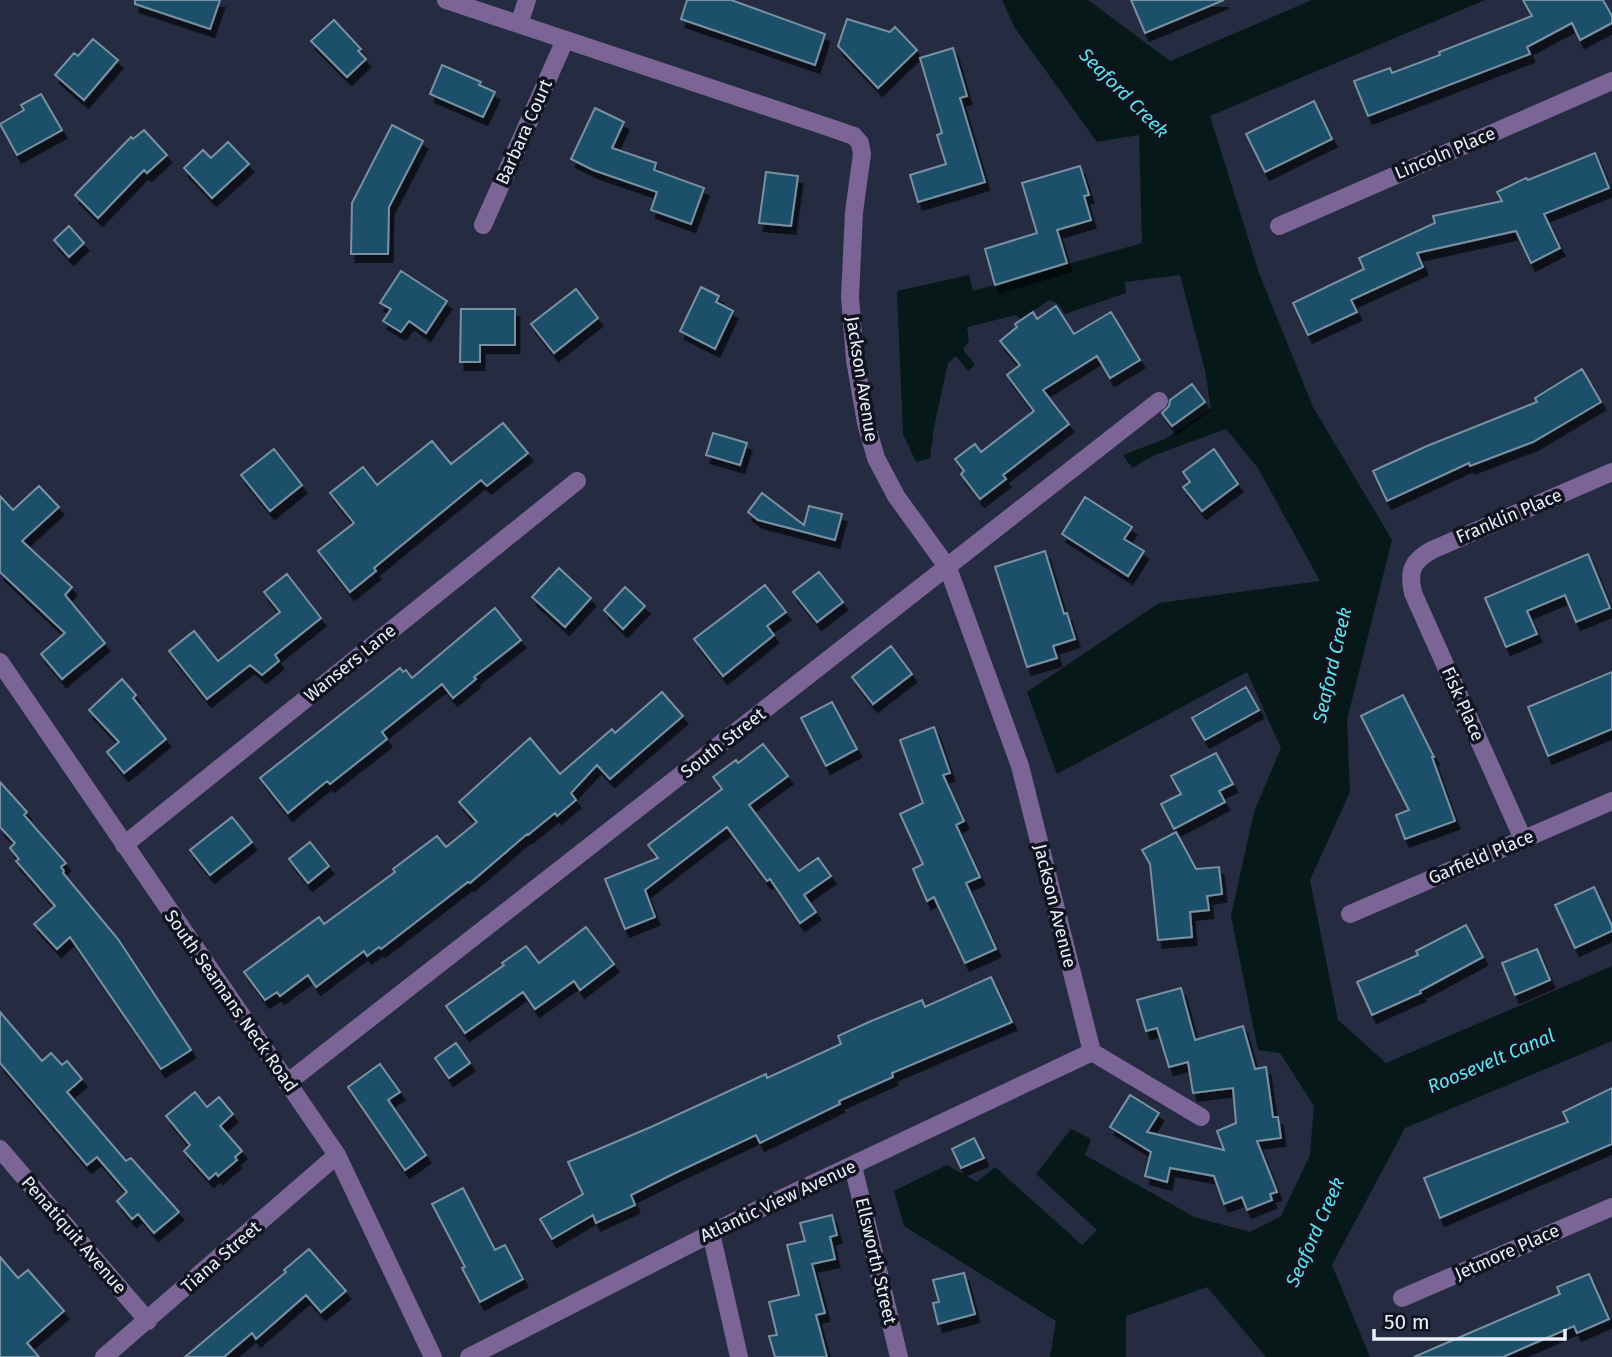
<svg xmlns="http://www.w3.org/2000/svg" width="1612" height="1357" viewBox="0 0 1612 1357" font-family="'Fira Sans',sans-serif">
  <defs>
    <filter id="shadow"><feDropShadow dx="4.5" dy="8" stdDeviation="0" flood-color="#0009"/></filter>
  </defs>
  <rect width="100%" height="100%" fill="#252b40"/>
  <!-- water -->
  <path fill="#071819" d="M1002,0H1088L1170,61L1312,0H1485L1210,116L1259,273L1313,407L1392,540L1347,720L1350,792L1310,880L1338,1020L1386,1063L1612,966V1041L1405,1128L1332,1265L1370,1357H1266L1207,1287L1126,1316V1357H1050L1056,1321L904,1226L894,1191L947,1165L977,1182L995,1167L1082,1245L1097,1230L1036,1174L1071,1129L1091,1139L1085,1155L1194,1217L1250,1232L1281,1216L1310,1155L1314,1106L1280,1053L1258,1050L1231,916L1254,812L1281,748L1247,672L1057,774L1027,692L1159,603L1320,581L1258,468L1226,429L1155,455L1132,468L1123,455L1165,439L1211,409L1205,370L1180,275L1125,282L1126,293L1065,314L1057,303L1050,300L1020,319L1016,315L967,327L969,341L963,349L975,365L968,371L956,356L948,363L934,427L930,458L916,462L903,434L897,291L969,275L973,291L1142,243L1139,135L1097,142L1015,28Z"/>
  <!-- building -->
  <path fill="#1f4f6a" stroke="#7791a2" stroke-width="2" filter="url(#shadow)" d="M135,0H220L210,29L135,4Z
    M687,0H731L825,34L815,65L681,19Z
    M1131,0H1224L1145,33Z
    M1523,0H1603L1612,16V23L1580,40L1572,23L1527,47L1530,54L1368,116L1354,81L1390,68L1392,73L1440,55L1439,52L1532,16Z
    M847,19L890,32L895,27L917,50L878,88L838,46Z
    M334,20L361,49L358,51L366,59L347,77L311,41Z
    M93,39L118,60L84,100L55,75L74,53L78,56Z
    M953,48L967,96L960,98L985,182L918,202L910,175L946,164L937,135L942,133L920,58Z
    M442,65L481,82L479,85L495,92L483,117L430,94Z
    M41,94L62,130L17,155L0,124L24,110L21,105Z
    M1314,101L1332,139L1265,172L1246,134Z
    M595,108L624,122L612,148L656,163L654,170L704,188L691,224L651,210L657,192L593,170L571,159Z
    M392,125L423,141L389,207L388,254H351L352,203Z
    M144,130L167,155L147,173L144,170L98,218L75,195L131,137L133,139Z
    M228,142L249,164L212,198L184,168L203,150L211,158Z
    M1595,153L1609,188L1544,214L1560,248L1531,263L1516,231L1417,253L1423,267L1351,300L1357,312L1308,335L1293,303L1364,269L1359,258L1435,223L1433,216L1502,201L1497,192L1526,178L1528,180Z
    M1080,166L1089,195L1084,196L1091,220L1057,230L1067,263L995,285L985,249L1037,233L1022,183Z
    M766,172L798,176L791,226L759,223Z
    M69,226L84,243L69,257L54,240Z
    M401,271L447,301L426,333L409,321L401,332L383,321L391,309L380,303Z
    M701,287L719,296L716,302L733,311L715,349L680,331Z
    M576,289L598,318L554,353L531,324Z
    M1056,306L1074,334L1111,312L1140,360L1110,378L1097,356L1043,390L1069,424L1003,475L1006,479L980,499L961,474L964,471L955,459L975,444L981,452L1034,411L1007,375L1020,365L1000,341L1017,327L1015,324L1033,312L1037,319Z
    M461,309H515V345H480V362H460Z
    M1582,369L1601,402L1533,442L1470,466L1469,463L1387,501L1373,471L1427,446L1537,402L1535,398Z
    M1192,384L1205,402L1172,426L1162,413L1169,406L1170,400Z
    M503,423L528,453L487,486L481,480L374,568L376,571L350,592L318,551L354,523L330,493L363,467L377,485L432,441L451,464Z
    M713,433L747,443L740,465L706,455Z
    M274,449L302,485L270,511L241,475Z
    M1214,449L1238,484L1202,511L1183,487L1190,482L1183,472Z
    M39,486L59,507L22,541L72,587L65,595L105,643L62,679L41,654L65,633L0,572V496L13,510Z
    M762,493L804,525L809,506L842,514L835,540L758,520L748,512Z
    M1085,497L1132,527L1124,539L1144,551L1128,576L1062,534Z
    M1045,551L1064,614L1067,613L1075,639L1053,646L1057,658L1027,667L995,567Z
    M1588,554L1610,608L1576,622L1565,595L1527,611L1537,634L1506,647L1485,598Z
    M559,568L591,598L565,627L532,597Z
    M819,572L843,602L817,622L793,592Z
    M287,574L321,618L275,655L279,661L262,675L250,665L207,699L169,651L194,631L218,661L280,612L264,592Z
    M765,585L786,612L767,626L774,635L723,676L694,639Z
    M625,587L645,606L623,629L604,610Z
    M495,608L521,640L474,677L476,679L453,698L442,684L382,732L387,739L330,784L327,781L288,813L260,778L400,668L403,672L406,670L412,678Z
    M891,646L912,674L873,704L852,677Z
    M1612,672V729L1548,756L1528,707Z
    M122,679L136,695L133,698L166,739L124,773L107,752L119,742L89,710Z
    M1246,687L1259,710L1205,740L1192,718Z
    M662,692L683,716L610,779L597,765L571,793L576,800L557,816L555,813L528,835L527,834L470,883L468,882L381,949L379,947L367,956L364,951L316,987L308,975L280,996L277,992L265,1000L244,972L319,917L324,924L395,872L393,869L437,836L446,847L477,822L459,802L530,738L560,774L612,729L615,733Z
    M1403,695L1434,757H1432L1455,821L1405,839L1396,815L1409,810L1361,716Z
    M832,702L857,749L826,766L801,718Z
    M934,727L950,773L943,775L964,821L956,825L980,877L966,883L996,949L965,963L934,897L927,901L913,869L923,864L900,814L923,803L900,740Z
    M763,744L788,776L749,805L799,871L818,858L831,876L804,895L816,912L800,923L770,879L767,881L727,827L645,890L655,917L625,929L605,879L658,858L648,845L722,789L713,777L736,760L738,763Z
    M1216,753L1233,784L1219,791L1225,802L1174,829L1161,804L1181,794L1171,776Z
    M0,782L27,812L24,815L66,863L61,867L64,871L63,873L118,939L191,1050L161,1069L70,937L57,949L34,924L55,906L16,861L19,859L10,848L15,843L0,827Z
    M232,817L252,842L210,875L190,850Z
    M1176,832L1196,869L1219,867L1222,894L1207,896L1209,910L1190,912L1192,937L1158,940L1150,864L1142,850Z
    M310,842L329,866L308,883L289,859Z
    M1594,887L1612,926V931L1575,948L1555,905Z
    M1466,925L1483,957L1420,991L1421,993L1372,1015L1357,982L1418,955L1416,951Z
    M586,927L614,964L580,990L574,981L535,1009L523,992L465,1033L446,1006L504,965L502,963L526,946L539,963Z
    M1537,949L1550,980L1515,995L1502,963Z
    M991,977L1012,1022L892,1073L893,1077L839,1101L840,1104L760,1143L756,1135L673,1174L631,1195L635,1205L596,1223L593,1215L552,1239L540,1219L583,1194L568,1162L651,1127L766,1074L767,1078L841,1044L838,1036L869,1022L922,1000L925,1007Z
    M1181,988L1195,1040L1243,1026L1255,1069L1266,1067L1273,1117H1278L1281,1138L1257,1141L1277,1192L1270,1194L1272,1200L1247,1210L1242,1197L1224,1204L1214,1176L1170,1168L1167,1182L1145,1176L1151,1152L1110,1127L1130,1095L1159,1113L1147,1132L1224,1150L1217,1131L1236,1123L1233,1088L1193,1093L1188,1062L1169,1067L1157,1028L1146,1031L1137,1000Z
    M0,1012L42,1061L51,1053L62,1065L67,1061L82,1079L67,1092L126,1161L131,1158L179,1212L154,1233L138,1214L132,1219L117,1201L127,1192L97,1157L87,1165L0,1063Z
    M456,1043L470,1063L449,1078L435,1058Z
    M380,1064L400,1092L388,1100L426,1155L405,1170L348,1087Z
    M1612,1088V1144L1440,1218L1424,1178L1568,1122L1563,1112Z
    M195,1092L207,1107L219,1097L233,1114L220,1126L242,1151L235,1157L237,1160L218,1176L216,1173L209,1179L184,1151L190,1145L166,1116Z
    M974,1138L984,1158L961,1168L952,1149Z
    M463,1188L495,1250L505,1245L523,1279L480,1302L462,1268L465,1267L432,1204Z
    M832,1215L837,1235L830,1237L835,1259L812,1264L825,1313L816,1315L827,1357H775L769,1336L777,1335L769,1302L799,1295L787,1245L805,1241L800,1223Z
    M309,1249L346,1291L321,1312L306,1295L256,1339L252,1333L224,1357H185L286,1272L284,1270Z
    M0,1257L18,1278L28,1270L64,1311L27,1343L39,1357H0Z
    M964,1273L975,1314L938,1324L933,1303L939,1302L933,1280Z
    M1589,1274L1609,1319L1577,1333L1574,1326L1503,1357H1414L1560,1294L1557,1287Z"/>
  <g fill="none" stroke-linecap="round" stroke-linejoin="round">
    <!-- minor -->
    <path stroke="#7a6596" stroke-width="18" d="M446,0L828,127L854,136L860,143L862,154L854,212L850,297L855,360L866,423L876,458L896,496L948,568L1020,766L1092,1052L1201,1117
      M519,24L527,0
      M483,225L565,40
      M1279,226L1612,81
      M0,662L337,1155L433,1357
      M1523,839L1413,593C1408,571 1412,561 1432,550L1612,472
      M124,845L577,481
      M1350,914L1612,801
      M287,1083L1159,401
      M0,1149L148,1321
      M853,1166L899,1357
      M711,1233L739,1357
      M1402,1298L1612,1207
      M104,1357L337,1155
      M469,1357L751,1213L1092,1052"/>
  </g>
  <g text-anchor="middle" dominant-baseline="central" stroke-width="7" stroke-linejoin="round" paint-order="stroke">
    <!-- street labels -->
    <g font-size="18" fill="#eaeffd" stroke="#11141e">
      <text transform="translate(524 132) rotate(-66)">Barbara Court</text>
      <text transform="translate(1445 153) rotate(-23)">Lincoln Place</text>
      <text transform="translate(862 379) rotate(81)">Jackson Avenue</text>
      <text transform="translate(1509 516) rotate(-23)">Franklin Place</text>
      <text transform="translate(350 663) rotate(-39)">Wansers Lane</text>
      <text transform="translate(1463 704) rotate(66)">Fisk Place</text>
      <text transform="translate(723 743) rotate(-38)">South Street</text>
      <text transform="translate(1481 857) rotate(-23)">Garfield Place</text>
      <text transform="translate(1055 906) rotate(76)">Jackson Avenue</text>
      <text transform="translate(231 1001) rotate(55)">South Seamans Neck Road</text>
      <text transform="translate(778 1201) rotate(-25)">Atlantic View Avenue</text>
      <text transform="translate(74 1235) rotate(49)">Penatiquit Avenue</text>
      <text transform="translate(1507 1252) rotate(-24)">Jetmore Place</text>
      <text transform="translate(221 1257) rotate(-41)">Tiana Street</text>
      <text transform="translate(876 1261) rotate(77)">Ellsworth Street</text>
    </g>
    <!-- water labels -->
    <g font-size="19" font-style="italic" fill="#5fe4ef" stroke="#11141e">
      <text transform="translate(1124 93) rotate(45)">Seaford Creek</text>
      <text transform="translate(1332 665) rotate(-77)">Seaford Creek</text>
      <text transform="translate(1491 1061) rotate(-23)">Roosevelt Canal</text>
      <text transform="translate(1315 1232) rotate(-66)">Seaford Creek</text>
    </g>
  </g>
  <!-- scale -->
  <path d="M1374 1329v10h191v-10" fill="none" stroke="#eaeffd" stroke-width="3.5"/>
  <text x="1384" y="1329" font-size="21" fill="#eaeffd" stroke="#11141e" stroke-width="5" paint-order="stroke">50 m</text>
</svg>
